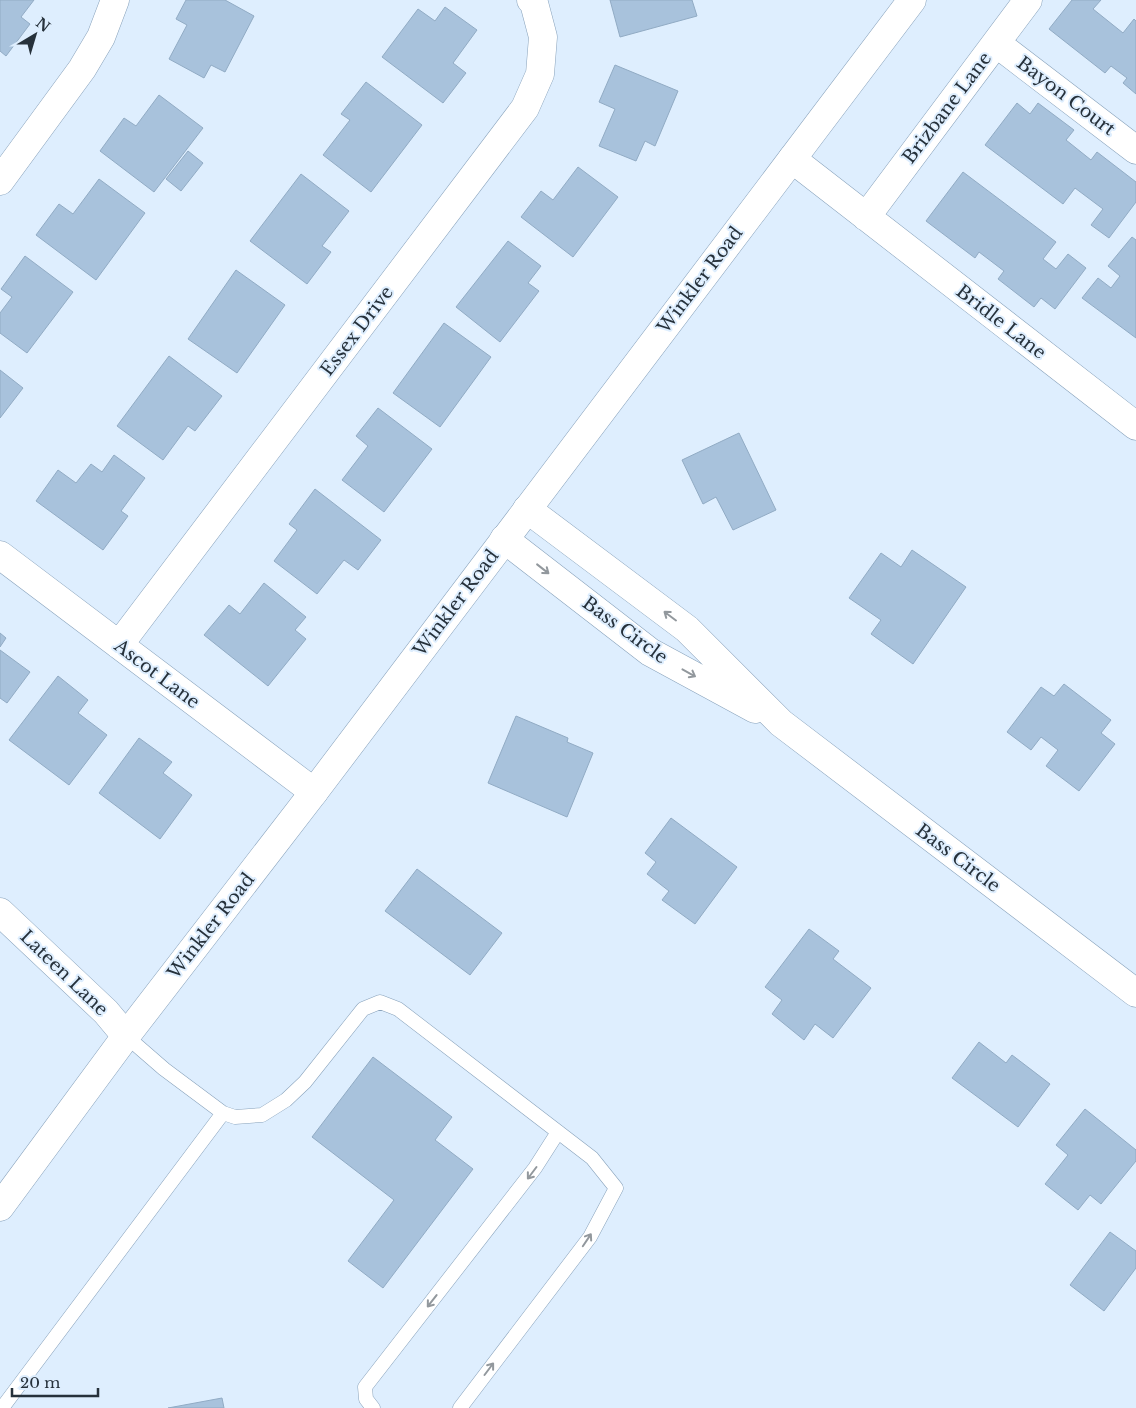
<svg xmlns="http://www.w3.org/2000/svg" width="1136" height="1408" viewBox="0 0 1136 1408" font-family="'Libre Baskerville',serif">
  <rect width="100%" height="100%" fill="#deeefe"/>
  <!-- building -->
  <path fill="#a8c2dc" stroke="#91abc4" d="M0,0H34L21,17L30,24L6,56L0,51Z
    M186,0H225L254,16L225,72L211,65L204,78L169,59L187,25L176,19Z
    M610,0H692L697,16L620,37Z
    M1072,0H1101L1093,9L1123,33L1134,19L1136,21V94L1123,83L1127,78L1111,66L1105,73L1049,29Z
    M445,7L477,30L453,63L466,73L443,103L382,57L418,9L435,21Z
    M615,65L678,91L655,146L645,141L636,161L599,146L615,109L599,102Z
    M366,82L422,125L371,192L323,155L350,120L341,114Z
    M159,95L203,128L154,192L100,151L124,118L136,126Z
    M1017,103L1030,114L1038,103L1074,130L1066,140L1091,160L1097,152L1136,182V202L1109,238L1091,225L1103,209L1075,188L1063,204L985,145Z
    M188,151L203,163L181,191L166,179Z
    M578,167L618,197L573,257L521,217L541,191L553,200Z
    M963,172L1056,242L1043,259L1056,269L1068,254L1086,268L1055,309L1041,298L1034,307L998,279L1004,271L979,252L975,258L926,221Z
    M301,174L349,211L322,246L331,252L307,284L250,241Z
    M99,179L145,213L96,280L36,235L59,204L73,214Z
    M1132,237L1136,240V338L1082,298L1098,278L1111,288L1120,276L1108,266Z
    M508,241L541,266L528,283L539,291L500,342L456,307Z
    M25,256L73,292L27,353L0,333V313L12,297L1,289Z
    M236,270L285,305L237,373L188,339Z
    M444,323L491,357L440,427L393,393Z
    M169,356L222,396L195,431L188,426L163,460L117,426Z
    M0,370L23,388L0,418Z
    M378,408L432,449L384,512L342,480L368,446L356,436Z
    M739,433L776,510L733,530L716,497L703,504L682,460Z
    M114,455L145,478L121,511L128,516L103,550L36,501L58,470L76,483L91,464L102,472Z
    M315,489L381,540L358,570L344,560L317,594L274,561L297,530L289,524Z
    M912,550L966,587L913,664L871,634L881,620L849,598L881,553L901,567Z
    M264,583L306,617L295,630L306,639L268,686L204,635L229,605L240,614Z
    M0,633L6,638L0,647Z
    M0,650L30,672L7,703L0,698Z
    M58,676L88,700L78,713L107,735L69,785L9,740Z
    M1064,684L1111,720L1101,733L1115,744L1079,791L1046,766L1058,750L1041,737L1031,750L1007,732L1041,687L1054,696Z
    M516,716L568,738L567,742L593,753L567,817L488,783Z
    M139,738L172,762L163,773L192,795L160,839L99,793Z
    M671,818L737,867L695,924L662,900L669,891L647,874L656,862L645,853Z
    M417,869L502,933L470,975L385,911Z
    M809,929L839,951L833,959L871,988L833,1038L815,1024L804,1040L772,1014L782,1000L765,987Z
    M979,1042L1006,1063L1012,1055L1050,1084L1018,1127L952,1078Z
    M373,1057L452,1117L435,1140L473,1169L383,1288L348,1261L394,1200L312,1137Z
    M1085,1109L1136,1150V1161L1101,1204L1090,1195L1078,1210L1045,1184L1068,1155L1056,1145Z
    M1110,1232L1136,1251V1268L1104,1311L1070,1285Z
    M222,1398L224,1408H168Z"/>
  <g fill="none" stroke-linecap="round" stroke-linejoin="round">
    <defs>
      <path id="service" d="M126,1036L164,1069L223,1113L235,1117L262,1115L286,1100L305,1082L363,1009L380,1002L398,1009L592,1158L616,1188L590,1237L460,1408
        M2,1408L223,1113
        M373,1408L366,1399L365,1387L535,1168L558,1132"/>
      <path id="minor" d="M996,43L1136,150
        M792,159L1136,426
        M0,181L82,69L101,37L115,0
        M866,217L1028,0
        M527,509L687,629L781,723L1136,993
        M504,539L650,652L755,709
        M0,555L314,792
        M119,645L525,108L540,74L543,37L534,3L531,0
        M0,912L106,1012L126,1036"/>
      <path id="tertiary" d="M0,1207L126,1036L314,792L912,0"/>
    </defs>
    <!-- service casing -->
    <use href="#service" stroke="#88a2bb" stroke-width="15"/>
    <!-- minor casing -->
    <use href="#minor" stroke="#88a2bb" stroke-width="29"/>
    <!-- tertiary casing -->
    <use href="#tertiary" stroke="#88a2bb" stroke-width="29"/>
    <!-- service -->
    <use href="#service" stroke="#fff" stroke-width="14"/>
    <!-- minor -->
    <use href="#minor" stroke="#fff" stroke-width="28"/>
    <!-- tertiary -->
    <use href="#tertiary" stroke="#fff" stroke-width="28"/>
  </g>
  <!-- one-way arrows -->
  <defs><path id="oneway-shaft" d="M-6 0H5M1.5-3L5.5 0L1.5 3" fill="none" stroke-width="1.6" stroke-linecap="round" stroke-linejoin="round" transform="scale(1.25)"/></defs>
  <g stroke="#92989d">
    <use href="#oneway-shaft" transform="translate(543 569) rotate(38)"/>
    <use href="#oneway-shaft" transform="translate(670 616) rotate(-143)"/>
    <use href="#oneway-shaft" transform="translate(689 673) rotate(29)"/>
    <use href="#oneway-shaft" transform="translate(532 1173) rotate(127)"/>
    <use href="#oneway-shaft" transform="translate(587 1240) rotate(-56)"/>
    <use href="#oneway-shaft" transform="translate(432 1301) rotate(128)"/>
    <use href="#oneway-shaft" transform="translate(489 1369) rotate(-53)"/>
  </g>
  <g text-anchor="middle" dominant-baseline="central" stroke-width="4" stroke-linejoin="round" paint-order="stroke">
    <!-- street labels -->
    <g font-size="18" fill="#26313b" stroke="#deeefe">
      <text transform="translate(1066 96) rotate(37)">Bayon Court</text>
      <text transform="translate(947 108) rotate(-53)">Brizbane Lane</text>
      <text transform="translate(700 280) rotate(-53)">Winkler Road</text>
      <text transform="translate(1001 322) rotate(38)">Bridle Lane</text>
      <text transform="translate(357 331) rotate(-53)">Essex Drive</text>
      <text transform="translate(456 603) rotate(-53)">Winkler Road</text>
      <text transform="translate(625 630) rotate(36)">Bass Circle</text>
      <text transform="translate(157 674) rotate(37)">Ascot Lane</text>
      <text transform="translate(958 858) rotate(37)">Bass Circle</text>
      <text transform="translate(211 926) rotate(-52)">Winkler Road</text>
      <text transform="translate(64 973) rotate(44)">Lateen Lane</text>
    </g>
  </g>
  <!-- north arrow -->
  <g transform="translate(35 35) rotate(38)" stroke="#deeefe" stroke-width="4" paint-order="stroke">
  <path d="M0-4L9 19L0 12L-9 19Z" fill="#26313b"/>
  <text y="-8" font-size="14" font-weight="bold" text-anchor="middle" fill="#26313b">N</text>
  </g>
  <!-- scale -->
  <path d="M12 1388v8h86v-8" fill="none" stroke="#26313b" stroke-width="2.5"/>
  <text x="20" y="1388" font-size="15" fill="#26313b" stroke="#deeefe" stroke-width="4" paint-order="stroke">20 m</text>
</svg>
